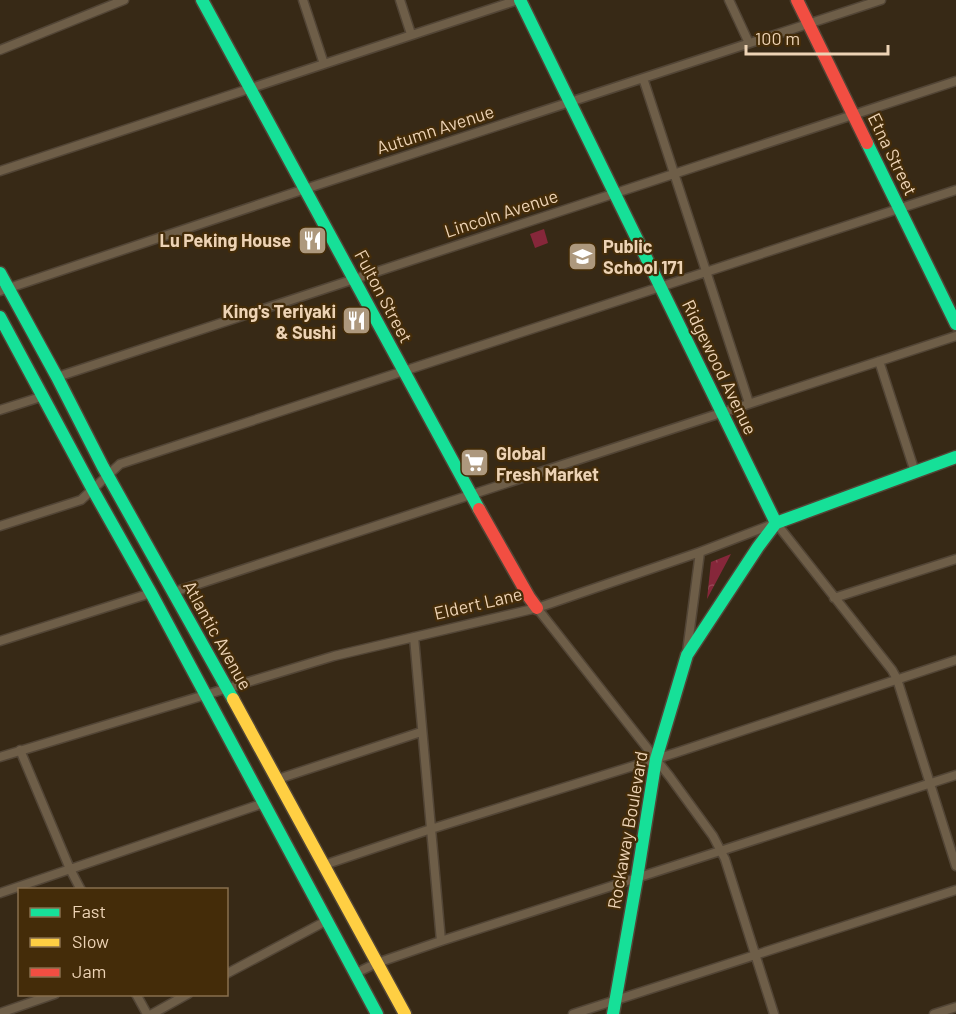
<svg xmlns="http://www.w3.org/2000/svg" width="956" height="1014" viewBox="0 0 956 1014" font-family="Barlow,sans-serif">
  <defs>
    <pattern id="park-crowns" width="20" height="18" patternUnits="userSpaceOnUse" patternTransform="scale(1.5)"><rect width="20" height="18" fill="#86273a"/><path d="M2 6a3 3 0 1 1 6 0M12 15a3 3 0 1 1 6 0" fill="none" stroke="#974554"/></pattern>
  </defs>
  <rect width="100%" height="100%" fill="#372916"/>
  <!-- park -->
  <path fill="url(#park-crowns)" d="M731,554L707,599L711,562Z"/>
  <!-- pitch -->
  <path fill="#86273a" d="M544,229L548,243L535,248L530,234Z"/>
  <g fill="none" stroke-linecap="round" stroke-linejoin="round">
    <defs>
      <path id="street" d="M303,0L324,64
        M400,0L411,34
        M729,0L749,43
        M0,50L124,0
        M643,78L749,403
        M0,171L518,0
        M0,291L305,189L881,0
        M879,361L915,472
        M57,377L956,81
        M0,410L44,396
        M0,526L81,500L120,464L956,190
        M174,592L956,336
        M834,598L956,559
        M537,608L670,777L713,836L725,859L774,1014
        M414,637L441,941
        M0,641L151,593
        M687,652L700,552
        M20,750L70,869L81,890
        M0,757L334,656L537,608L700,552L776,523L892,670L897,679L956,866
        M278,779L421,732
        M324,865L431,829L675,753L956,660
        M0,893L264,803
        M356,973L377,963L441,941L956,775
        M226,974L326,921
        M136,994L147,1014
        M0,1013L55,994
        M152,1014L188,994
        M573,1014L956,890
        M934,1014L956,1007"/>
      <path id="fast" d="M202,0L479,509
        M520,0L776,523
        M867,143L956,324
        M0,273L57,377L103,467L233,699
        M0,317L93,490L151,593L377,1014
        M776,523L956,457
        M613,1014L637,878L656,759L687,655L758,547L776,523"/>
      <path id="slow" d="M233,699L405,1014"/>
      <path id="jam" d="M797,0L867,143
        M479,509L529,597L537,608"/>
    </defs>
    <!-- street casing -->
    <use href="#street" stroke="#524536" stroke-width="11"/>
    <!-- fast casing -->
    <use href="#fast" stroke="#524536" stroke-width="15"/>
    <!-- slow casing -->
    <use href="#slow" stroke="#524536" stroke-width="15"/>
    <!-- jam casing -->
    <use href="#jam" stroke="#524536" stroke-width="15"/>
    <!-- street -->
    <use href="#street" stroke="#6e5e48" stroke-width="8"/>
    <!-- fast -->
    <use href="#fast" stroke="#16e098" stroke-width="12"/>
    <!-- slow -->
    <use href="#slow" stroke="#ffcf43" stroke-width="12"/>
    <!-- jam -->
    <use href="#jam" stroke="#f24e42" stroke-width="12"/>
  </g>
  <!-- icons -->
  <defs>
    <symbol id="restaurant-square" viewBox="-11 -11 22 22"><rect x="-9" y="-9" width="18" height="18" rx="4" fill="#ad987d" stroke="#442c09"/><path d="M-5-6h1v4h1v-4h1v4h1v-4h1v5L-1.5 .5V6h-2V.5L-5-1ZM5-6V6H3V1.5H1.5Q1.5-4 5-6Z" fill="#fff"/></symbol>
    <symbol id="school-square" viewBox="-11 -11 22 22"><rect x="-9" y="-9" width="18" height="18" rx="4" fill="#ad987d" stroke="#442c09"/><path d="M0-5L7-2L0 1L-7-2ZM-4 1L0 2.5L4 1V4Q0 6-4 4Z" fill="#fff"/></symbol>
    <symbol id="supermarket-square" viewBox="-11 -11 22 22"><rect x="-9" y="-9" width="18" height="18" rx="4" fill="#ad987d" stroke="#442c09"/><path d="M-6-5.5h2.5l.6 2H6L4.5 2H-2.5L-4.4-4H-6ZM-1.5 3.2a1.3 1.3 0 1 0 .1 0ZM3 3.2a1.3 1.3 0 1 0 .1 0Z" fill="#fff"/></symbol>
  </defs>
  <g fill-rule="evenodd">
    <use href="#restaurant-square" x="296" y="224" width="33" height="33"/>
    <use href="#school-square" x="566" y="240" width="33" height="33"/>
    <use href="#restaurant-square" x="340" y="304" width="33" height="33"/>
    <use href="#supermarket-square" x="458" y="446" width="33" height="33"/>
  </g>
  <g text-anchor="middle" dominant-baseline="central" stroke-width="4.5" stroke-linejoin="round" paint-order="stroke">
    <!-- street labels -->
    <g font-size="18" fill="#edd3b5" stroke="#442c09">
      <text transform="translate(435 129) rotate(-18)">Autumn Avenue</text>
      <text transform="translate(893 154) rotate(64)">Etna Street</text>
      <text transform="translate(501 213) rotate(-18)">Lincoln Avenue</text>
      <text transform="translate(384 296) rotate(62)">Fulton Street</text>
      <text transform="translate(720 367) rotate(64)">Ridgewood Avenue</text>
      <text transform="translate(478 603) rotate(-13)">Eldert Lane</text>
      <text transform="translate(218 635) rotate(61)">Atlantic Avenue</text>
      <text transform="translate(627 830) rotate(-80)">Rockaway Boulevard</text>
    </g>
    <!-- poi labels -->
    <g font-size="18" font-weight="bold" fill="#edd3b5" stroke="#442c09" text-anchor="end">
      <text x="291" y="240">Lu Peking House</text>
      <text x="603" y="246" text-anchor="start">Public<tspan x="603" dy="21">School 171</tspan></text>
      <text x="336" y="311">King's Teriyaki<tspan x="336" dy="21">&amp; Sushi</tspan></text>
      <text x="496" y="453" text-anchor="start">Global<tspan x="496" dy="21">Fresh Market</tspan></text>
    </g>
  </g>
  <!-- legend -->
  <rect x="18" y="888" width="210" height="108" fill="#442c09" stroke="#886f4e" stroke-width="1.5"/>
  <rect x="30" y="908" width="30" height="9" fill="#16e098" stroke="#886f4e" stroke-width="1.5"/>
  <text x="72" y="918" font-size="18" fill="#edd3b5">Fast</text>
  <rect x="30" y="938" width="30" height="9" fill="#ffcf43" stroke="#886f4e" stroke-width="1.5"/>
  <text x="72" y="948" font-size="18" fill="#edd3b5">Slow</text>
  <rect x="30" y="968" width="30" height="9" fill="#f24e42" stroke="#886f4e" stroke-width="1.5"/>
  <text x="72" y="978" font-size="18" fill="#edd3b5">Jam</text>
  <!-- scale -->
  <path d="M746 45v9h142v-9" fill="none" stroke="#edd3b5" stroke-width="3"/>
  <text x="755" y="45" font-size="18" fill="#edd3b5" stroke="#442c09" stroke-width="4.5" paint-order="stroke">100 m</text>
</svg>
